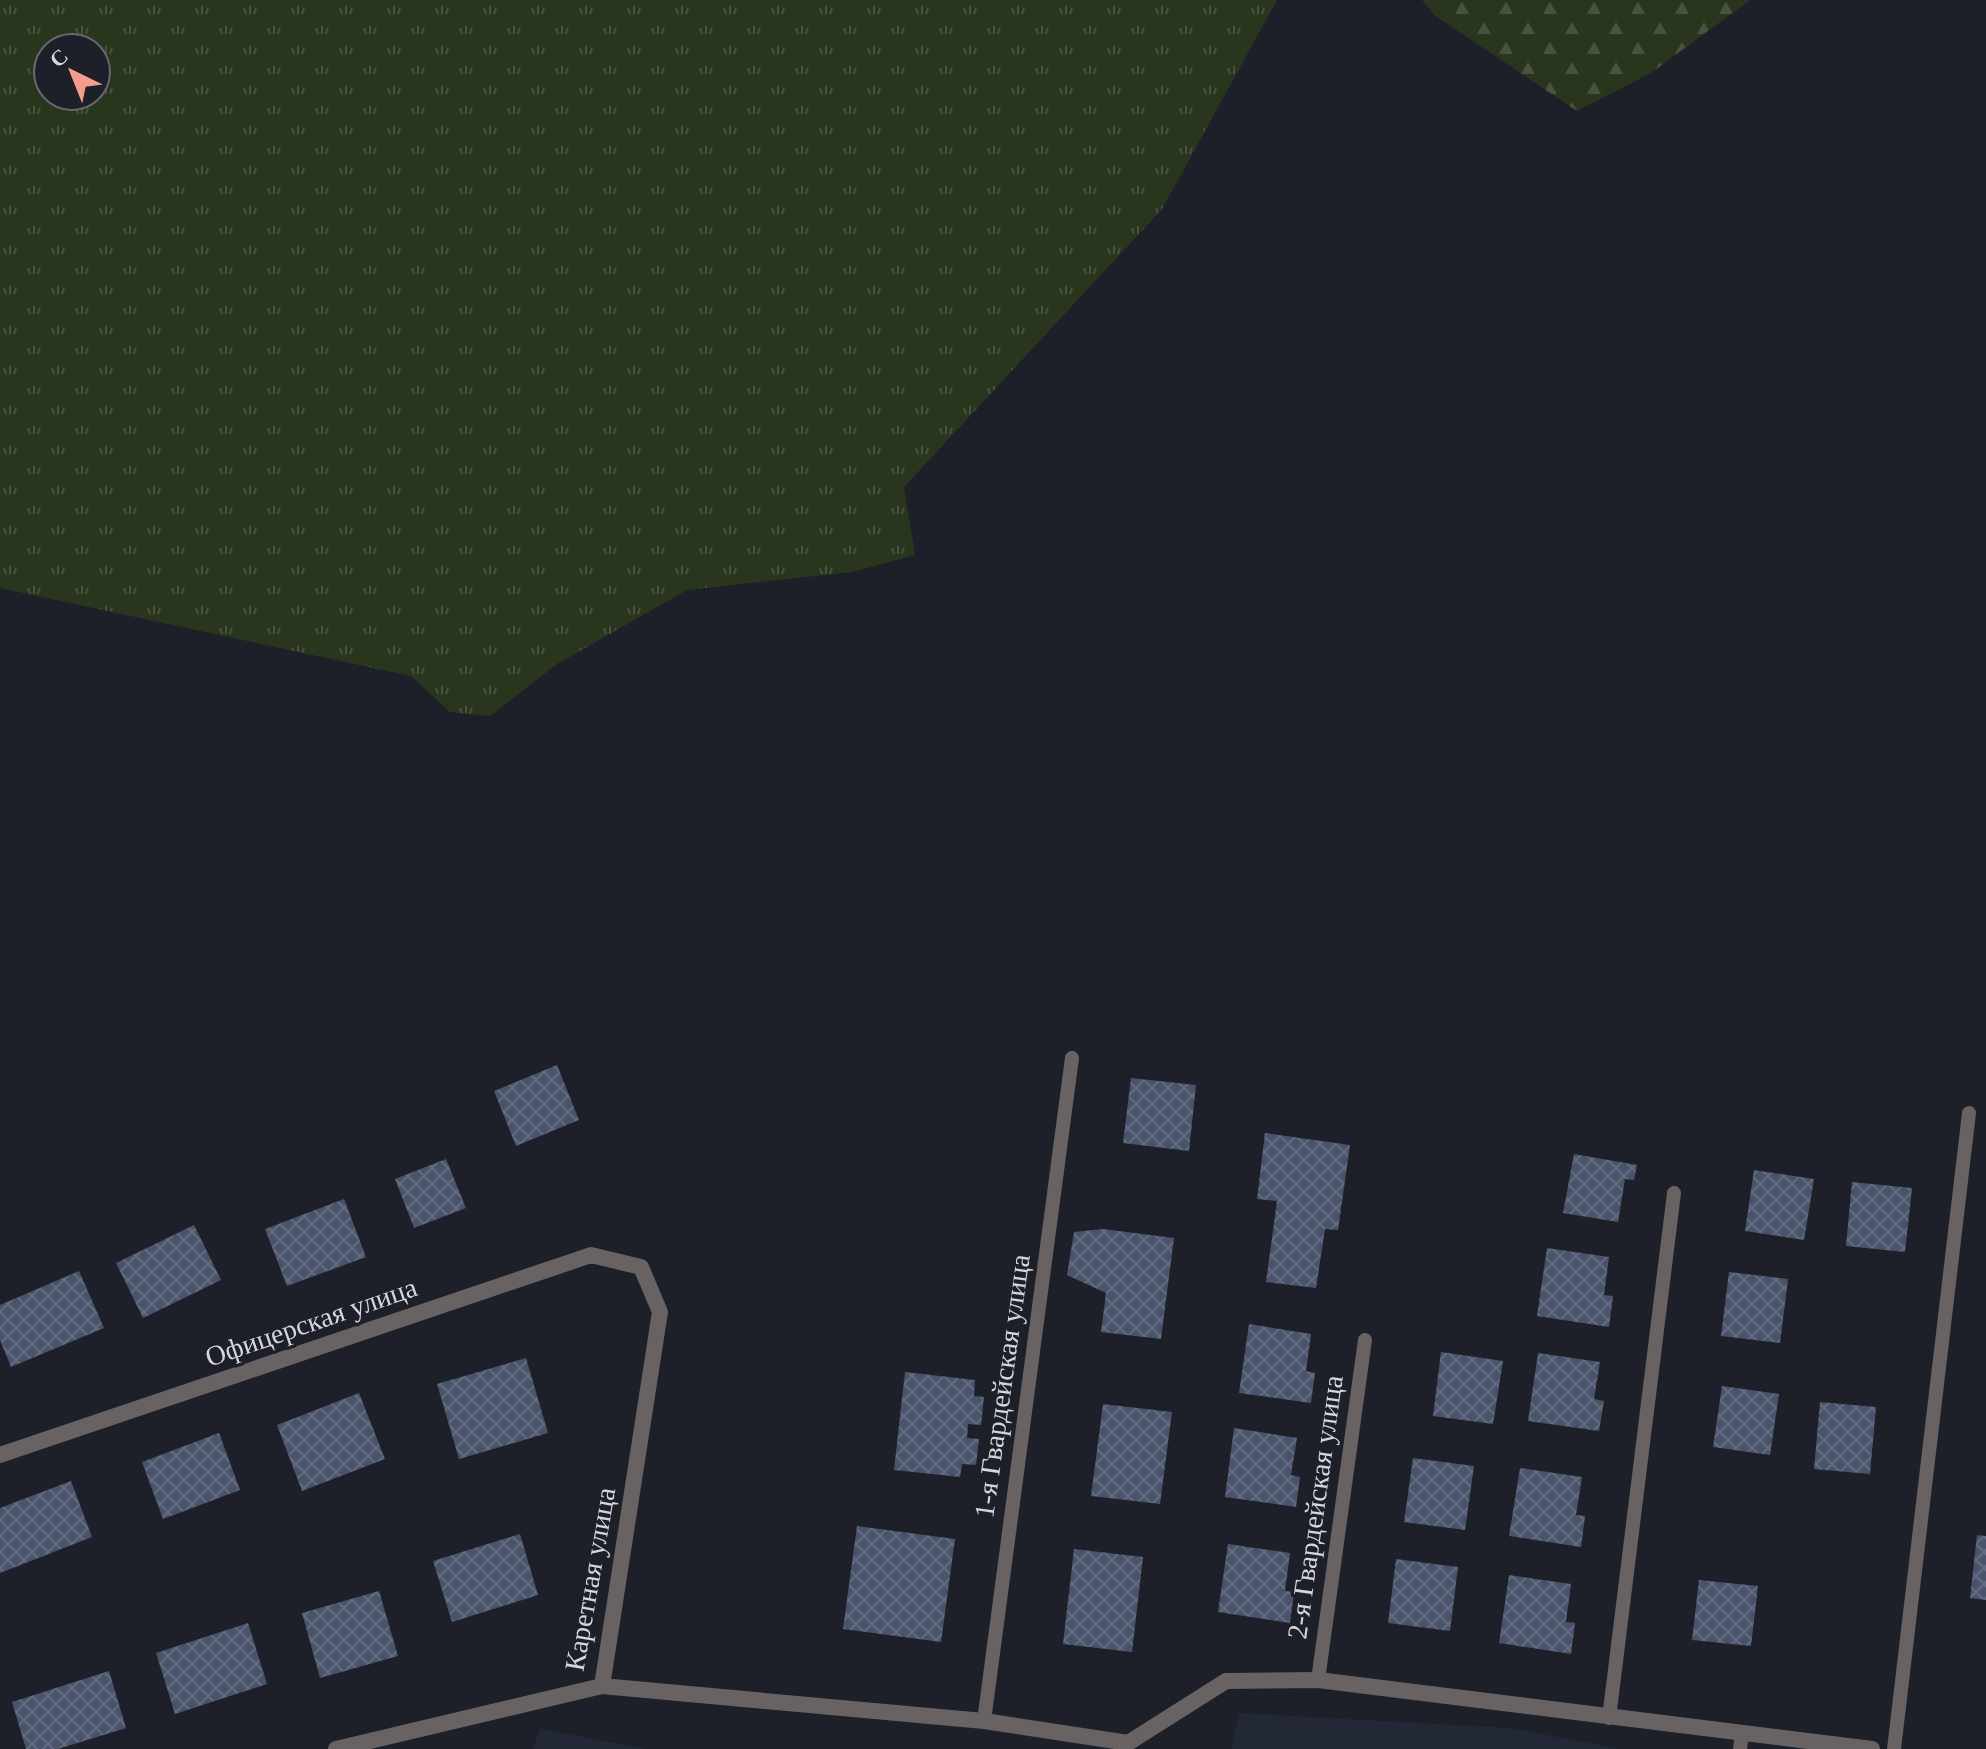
<svg xmlns="http://www.w3.org/2000/svg" width="1986" height="1749" viewBox="0 0 1986 1749" font-family="'Times New Roman',serif">
  <defs>
    <pattern id="grass-tufts" width="24" height="20" patternUnits="userSpaceOnUse" patternTransform="scale(2)"><rect width="24" height="20" fill="#2a351e"/><path d="M3 7l-1-3M5 7V3M7 7l1-3M15 17l-1-3M17 17v-4M19 17l1-3" fill="none" stroke="#48523e"/></pattern>
    <pattern id="forest-firs" width="22" height="20" patternUnits="userSpaceOnUse" patternTransform="scale(2)"><rect width="22" height="20" fill="#2a351e"/><path d="M5 1l3.5 6h-7zM16 11l3.5 6h-7z" fill="#48523e"/></pattern>
    <pattern id="building-cross-hatch" width="8" height="8" patternUnits="userSpaceOnUse" patternTransform="scale(2)"><rect width="8" height="8" fill="#49536b"/><path d="M0 0l8 8M0 8l8-8" fill="none" stroke="#626b80"/></pattern>
  </defs>
  <rect width="100%" height="100%" fill="#1d2028"/>
  <!-- built -->
  <path fill="#232836" d="M1239,1713L1511,1728L1620,1749H1231Z
    M540,1729L647,1749H533Z"/>
  <!-- grass -->
  <path fill="url(#grass-tufts)" fill-rule="evenodd" d="M0,0H1277L1162,209L904,487L915,555L852,572L687,590L557,664L490,716L450,712L411,676L0,588ZM48,48H96V96H48Z"/>
  <!-- forest -->
  <path fill="url(#forest-firs)" d="M1422,0H1750L1651,73L1577,111L1434,15Z"/>
  <!-- building -->
  <path fill="url(#building-cross-hatch)" d="M557,1065L579,1120L516,1146L494,1091Z
    M1131,1078L1196,1085L1189,1151L1123,1143Z
    M1265,1133L1350,1145L1338,1230L1325,1229L1316,1288L1266,1282L1277,1201L1257,1199Z
    M1574,1154L1637,1165L1634,1180L1625,1179L1618,1222L1563,1213Z
    M446,1159L466,1208L414,1228L395,1179Z
    M1754,1170L1814,1179L1804,1240L1745,1231Z
    M1852,1182L1912,1188L1905,1252L1846,1246Z
    M344,1199L366,1257L287,1286L265,1229Z
    M194,1225L221,1280L143,1318L116,1263Z
    M1103,1229L1174,1238L1161,1339L1101,1332L1106,1293L1067,1275L1074,1232Z
    M1547,1248L1609,1257L1604,1295L1613,1296L1609,1327L1537,1316Z
    M79,1271L104,1328L11,1367L0,1340V1305Z
    M1729,1272L1788,1279L1780,1343L1721,1336Z
    M1249,1324L1311,1334L1306,1371L1315,1373L1311,1403L1239,1393Z
    M1441,1352L1503,1361L1493,1424L1433,1416Z
    M1538,1353L1600,1362L1594,1399L1604,1401L1599,1431L1528,1421Z
    M526,1358L548,1433L459,1459L437,1384Z
    M905,1372L975,1380L974,1396L984,1397L981,1425L968,1424L967,1438L979,1439L976,1465L962,1464L960,1477L894,1470Z
    M1722,1386L1779,1394L1770,1455L1713,1447Z
    M359,1393L385,1459L302,1491L277,1425Z
    M1820,1402L1876,1407L1870,1474L1814,1469Z
    M1103,1404L1172,1412L1160,1504L1091,1496Z
    M1234,1428L1297,1438L1291,1475L1300,1477L1296,1507L1225,1497Z
    M219,1433L240,1490L163,1519L142,1462Z
    M1413,1458L1474,1466L1465,1530L1404,1522Z
    M1520,1468L1582,1477L1576,1515L1585,1516L1581,1547L1509,1536Z
    M71,1481L92,1537L0,1573V1508Z
    M857,1526L955,1539L941,1642L843,1629Z
    M520,1534L538,1595L452,1622L433,1561Z
    M1977,1535L1986,1536V1600L1970,1598Z
    M1228,1544L1290,1553L1285,1591L1294,1592L1290,1623L1218,1612Z
    M1074,1549L1143,1557L1132,1652L1063,1644Z
    M1396,1559L1458,1567L1450,1631L1388,1623Z
    M1509,1575L1571,1584L1566,1622L1575,1623L1571,1654L1499,1643Z
    M1699,1580L1758,1586L1751,1646L1692,1640Z
    M379,1591L398,1656L320,1678L302,1613Z
    M248,1623L267,1684L175,1714L156,1653Z
    M109,1671L126,1728L58,1749H26L12,1702Z"/>
  <g fill="none" stroke-linecap="round" stroke-linejoin="round">
    <!-- lane -->
    <path stroke="#686262" stroke-width="14" d="M1318,1680L1365,1340
      M1609,1718L1674,1193
      M984,1721L1072,1058
      M1740,1749L1742,1734
      M1894,1749L1969,1113"/>
    <!-- street -->
    <path stroke="#686262" stroke-width="16" d="M0,1455L591,1255L641,1267L660,1312L602,1686L336,1749
      M602,1686L984,1721L1128,1743L1226,1681L1318,1680L1872,1749"/>
  </g>
  <g text-anchor="middle" dominant-baseline="central" stroke-width="7" stroke-linejoin="round" paint-order="stroke">
    <!-- street labels -->
    <g font-size="28" fill="#d4d6dc" stroke="#1d2028">
      <text transform="translate(311 1322) rotate(-19)">Офицерская улица</text>
      <text transform="translate(1002 1386) rotate(-82)">1-я Гвардейская улица</text>
      <text transform="translate(1315 1507) rotate(-82)">2-я Гвардейская улица</text>
      <text transform="translate(590 1579) rotate(-80)">Каретная улица</text>
    </g>
  </g>
  <!-- north arrow -->
  <g transform="translate(72 72) rotate(317)"><circle r="38" fill="#1d2028" stroke="#666970" stroke-width="2"/>
  <path d="M0-6L14 30L0 20L-14 30Z" fill="#f49d8c"/>
  <text y="-12" font-size="22" font-weight="bold" text-anchor="middle" fill="#d4d6dc">С</text>
  </g>
</svg>
